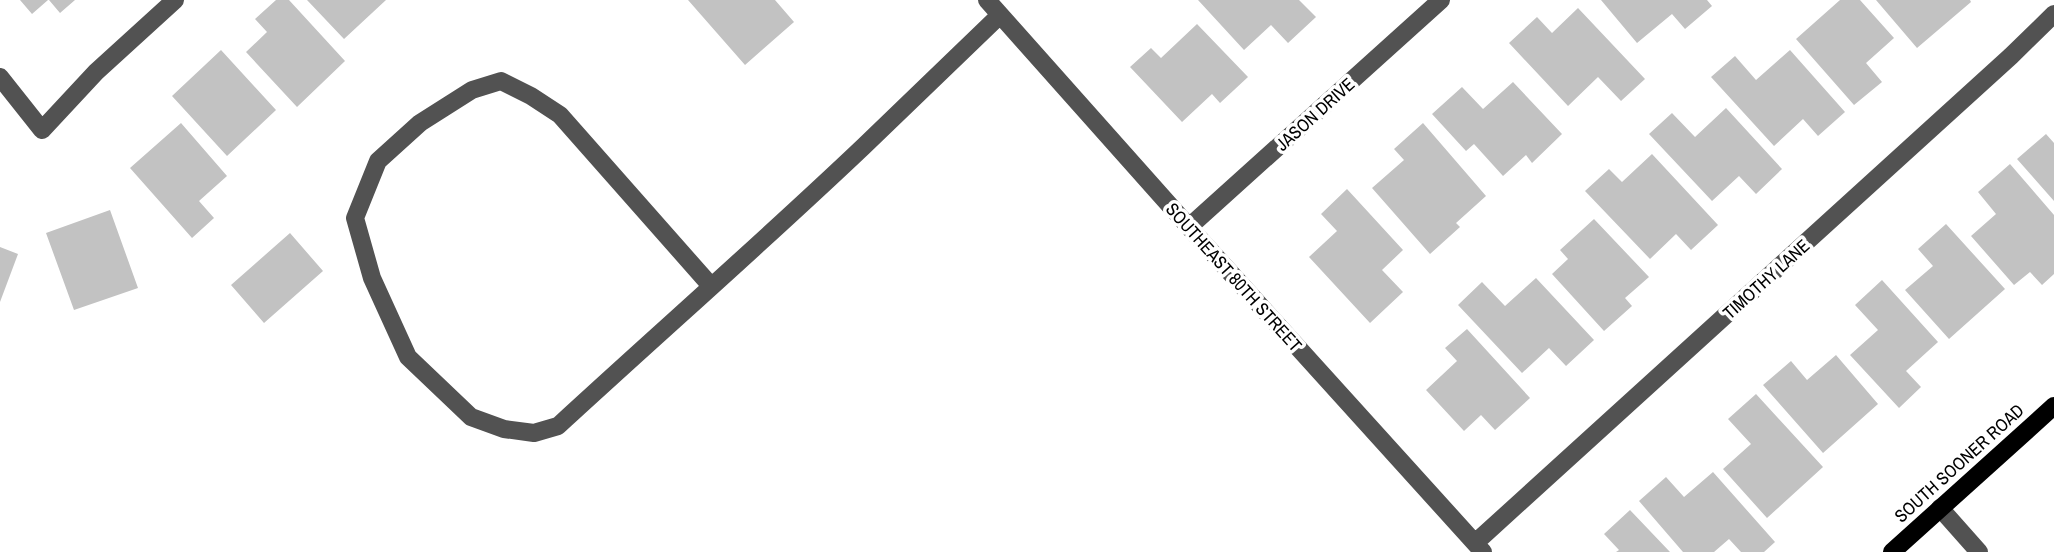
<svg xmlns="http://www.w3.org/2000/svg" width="2054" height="552" viewBox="0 0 2054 552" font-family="'Archivo Narrow',sans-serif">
  <rect width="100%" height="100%" fill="#fff"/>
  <!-- building -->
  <path fill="#c2c2c2" d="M20,0H48L32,14Z
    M49,0H75L60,13Z
    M276,0H289L345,61L297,107L246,52L267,32L255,19Z
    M307,0H386L344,39Z
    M688,0H775L794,22L745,65Z
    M1198,0H1299L1316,17L1288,43L1271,25L1244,50Z
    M1601,0H1707L1712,6L1685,29L1672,14L1637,43Z
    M1840,0H1860L1894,38L1866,63L1882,82L1854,105L1796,39Z
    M1876,0H1970L1971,2L1917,48Z
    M1578,8L1645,79L1621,101L1598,77L1568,106L1509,43L1537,17L1552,33Z
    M1197,24L1248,77L1220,103L1212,94L1182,122L1130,67L1151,48L1161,58Z
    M221,50L276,110L227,156L172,96Z
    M1790,50L1845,112L1818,136L1803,119L1774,146L1711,77L1735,56L1756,80Z
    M1513,82L1562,134L1532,163L1526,155L1503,176L1474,144L1466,151L1432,114L1462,87L1483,109Z
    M1726,108L1782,169L1756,194L1739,176L1712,201L1649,134L1672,113L1695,137Z
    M181,123L227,176L199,201L214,218L192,238L130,168Z
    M1423,123L1486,196L1456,223L1460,227L1430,254L1372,188L1404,160L1394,149Z
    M2046,134L2054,143V201L2017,159Z
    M1652,154L1718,225L1691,250L1676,234L1650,259L1585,191L1609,169L1622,182Z
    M2010,164L2054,215V274L2042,285L2030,272L2014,285L1971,236L1996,214L1978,192Z
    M1347,189L1403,250L1382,270L1403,292L1370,323L1309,257L1337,231L1321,214Z
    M110,210L138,288L74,310L46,233Z
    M1594,219L1649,277L1625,298L1632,306L1604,331L1552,274L1568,259L1560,250Z
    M1946,224L2005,289L1949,339L1905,290L1933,266L1918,249Z
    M290,233L323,271L264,323L231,285Z
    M0,247L18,254L0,302Z
    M1536,278L1594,340L1566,366L1549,348L1522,373L1458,305L1482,282L1505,306Z
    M1882,280L1938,342L1906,371L1921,387L1899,408L1850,355L1878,330L1855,305Z
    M1467,329L1530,398L1495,430L1481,415L1464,431L1426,390L1457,361L1445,348Z
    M1836,355L1878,404L1823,453L1763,385L1791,361L1807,380Z
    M1756,394L1823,467L1767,518L1723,469L1751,444L1728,419Z
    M1713,472L1775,542L1764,552H1741L1729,539L1714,552H1683L1639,501L1666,477L1684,497Z
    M1630,510L1670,552H1616L1619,550L1604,534Z"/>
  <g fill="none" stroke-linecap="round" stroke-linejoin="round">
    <!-- minor -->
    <path stroke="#525252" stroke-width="18" d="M987,0L1189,227L1483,552
      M0,77L42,130L96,72L175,0
      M1189,227L1441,0
      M711,286L560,115L531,96L501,81L472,90L420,123L378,161L355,218L372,278L408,357L471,417L504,429L534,433L558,426C659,333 763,242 863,147C909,103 954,59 1000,15
      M1940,508L1979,552
      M1475,543L2011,56L2054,14"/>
    <!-- major -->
    <path stroke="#000" stroke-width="18" d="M1892,552L2054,406"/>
  </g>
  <g text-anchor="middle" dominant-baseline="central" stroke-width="7" stroke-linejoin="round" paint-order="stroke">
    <!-- street labels -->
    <g font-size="18" fill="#000" stroke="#fff">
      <text transform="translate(1315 114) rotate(-42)">JASON DRIVE</text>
      <text transform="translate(1234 277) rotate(48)">SOUTHEAST 80TH STREET</text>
      <text transform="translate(1766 279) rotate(-42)">TIMOTHY LANE</text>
      <text transform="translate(1959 463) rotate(-42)">SOUTH SOONER ROAD</text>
    </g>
  </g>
</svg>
